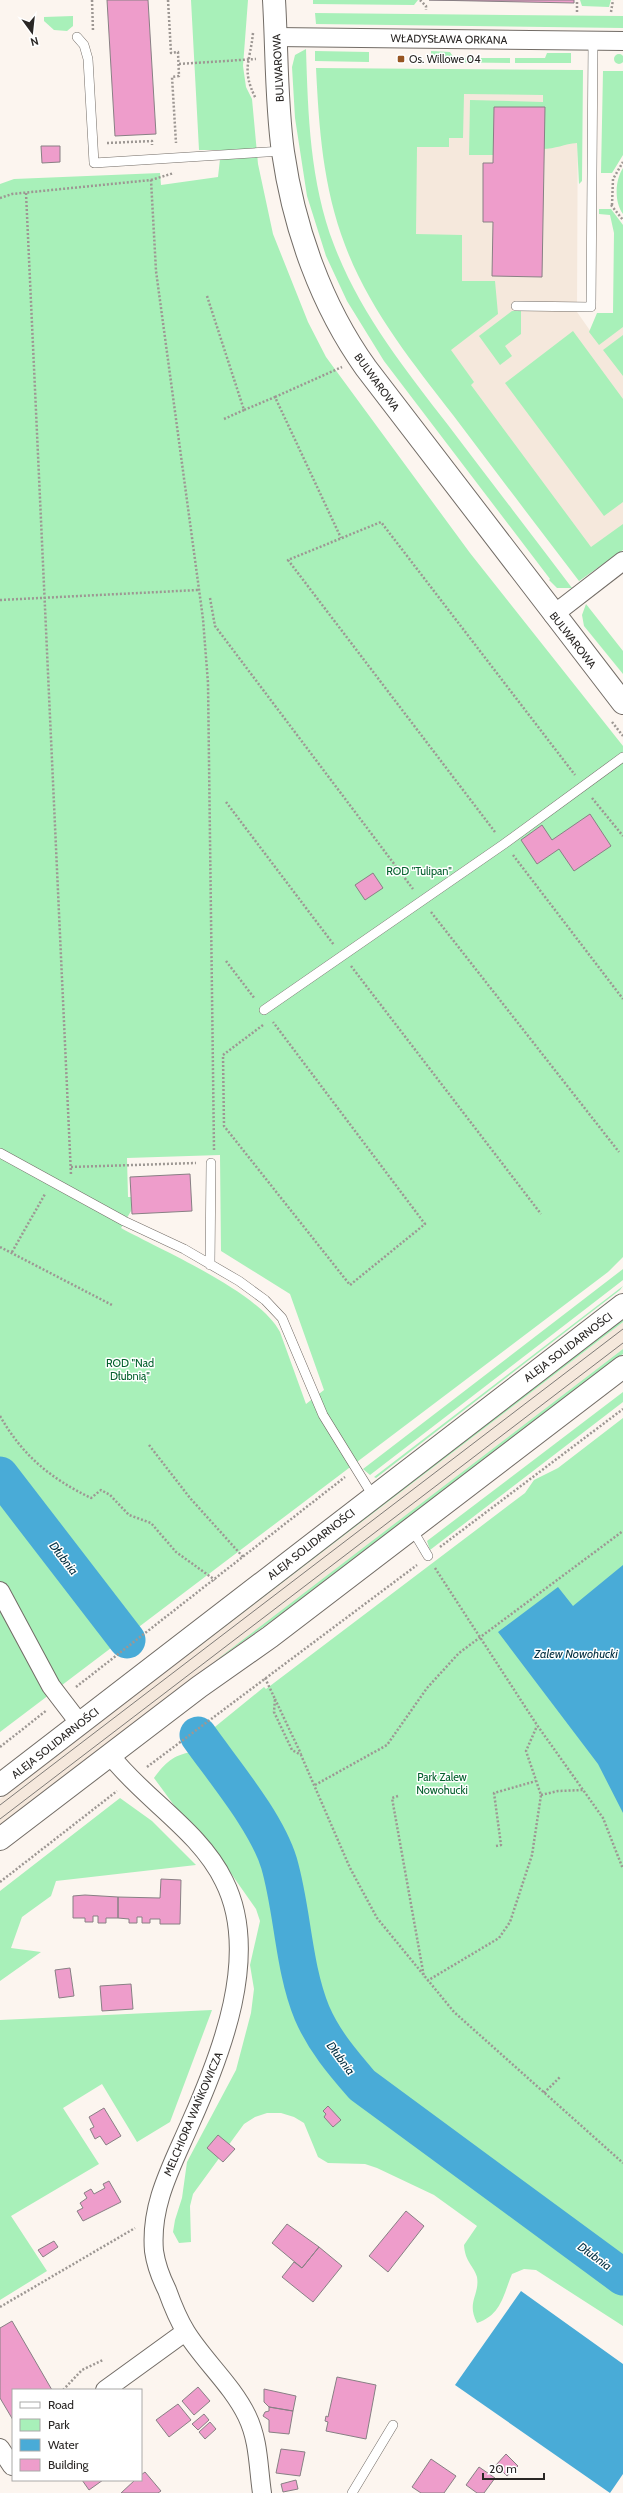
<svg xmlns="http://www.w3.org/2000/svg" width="623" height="2493" viewBox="0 0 623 2493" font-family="Cabin,sans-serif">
  <rect width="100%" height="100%" fill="#fcf5ef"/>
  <!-- built -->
  <path fill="#f5e8dc" d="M454,77L578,78L577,312L596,339L623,319V529L581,562L360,245Z
    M623,1322V1349L0,1826V1799Z"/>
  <!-- green -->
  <path fill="#a8f0b9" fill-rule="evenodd" d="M191,0H248L243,66L246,87L252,99L258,164L273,234L308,322L326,357L470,553L623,746V1257L608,1272L0,1732V184L14,179L160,173L161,185L218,177L221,150H199ZM220,1155L221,1251L290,1294L324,1390L306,1404L280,1332C259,1292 163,1251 121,1228L131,1211V1197H128L127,1158Z
    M313,0H418L414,5L313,4Z
    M580,0H611L609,7L582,6Z
    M315,13L623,16V28L316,24Z
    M73,16V26L67,31L54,30L44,21V17Z
    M306,49C308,115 310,182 334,245C360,313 404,368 448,425C489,479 531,534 572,588H557L549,580L550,579L384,361L347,301L326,256L307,196L295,118L292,67L295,55Z
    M315,51L369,52V62L315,61Z
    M431,51L450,52L454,58H510V63L431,62Z
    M547,53H571V63H515V58H545Z
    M614 59a5 5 0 1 1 10 0a5 5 0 1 1-10 0Z
    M316,68L583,70L582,181L579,184L577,143C564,144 556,149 542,149L544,107H494L493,155H469L470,100L543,102V95L464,94L463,138H449V147H417L416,234L462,235V281H495L498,314L451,350L474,382L471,385L591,547L623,524V550L579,581C537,526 495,471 453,415C412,362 369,309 345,245C323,187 319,129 316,68Z
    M603,71H623V155L612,173H601Z
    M623,168V214C614,202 615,180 623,168Z
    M599,209H611L623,225V327L599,345L589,332L597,313H613L614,233L610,215L599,214Z
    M512,311H521V334L505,346L512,356L500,365L479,336Z
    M573,331L623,399V502L604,516L505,383Z
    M623,335V376L603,350Z
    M586,604L623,651V674L584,626L582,615Z
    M623,1269V1280L614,1287L370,1475L363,1469Z
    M623,1286L620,1290L376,1478L374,1477Z
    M623,1318V1322L185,1657L239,1611Z
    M623,1349V1354C488,1457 355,1564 215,1661Z
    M623,1392V1402L430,1550L427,1541Z
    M623,1418V2326L536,2270L524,2269L512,2274C503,2296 501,2315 477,2323C466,2302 480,2295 477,2277C474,2266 465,2262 464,2245L477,2226L434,2195L377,2168L365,2164L328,2163L318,2157L304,2123L294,2117L281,2113H267L255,2117L244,2124L193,2194L190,2206L191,2242L179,2243L173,2232L175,2220L182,2198L187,2162L236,2070L251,2013L254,1989L250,1965L260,1921L256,1909L211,1845L190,1827L154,1778C165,1763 173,1755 192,1752L189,1748L264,1687L266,1689L525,1493L534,1480L558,1468Z
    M120,1798L152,1821L196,1865L56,1881L51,1896L22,1917L11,1948L41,1952L0,1981V1891Z
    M212,2010L170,2122L137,2142L102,2084L63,2108L99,2164L11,2216L47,2271L0,2300V2020Z"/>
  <!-- water -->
  <path fill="#49abd7" d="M623,1565V1813L598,1764L498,1632L558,1587L573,1606Z
    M521,2291L623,2364V2474L610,2493L455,2385Z"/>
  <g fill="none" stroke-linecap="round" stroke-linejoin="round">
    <!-- river -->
    <path stroke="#49abd7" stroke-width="37" d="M0,1475L127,1640
      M198,1735C224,1772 266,1821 279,1863C293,1911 293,1967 312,2013C324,2041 343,2063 362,2085L623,2277"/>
  </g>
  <!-- building -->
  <path fill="#ee9dcb" stroke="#888084" d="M107,0H148L156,134L115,136Z
    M429,0H574V3Z
    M494,107H545L542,277L492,276L493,222H483V163H493Z
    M41,146H60V162L42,163Z
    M590,814L611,846L574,871L559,849L537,864L521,840L542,825L552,840Z
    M373,873L383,888L365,900L355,885Z
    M190,1174L192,1211L132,1214L130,1177Z
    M161,1879L181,1880L180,1924H160V1919H150V1923H142V1917H137V1923H129V1919L118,1918V1897L160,1898Z
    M85,1895L118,1897V1918H106V1923H98V1916H93V1922H85V1918H73V1896Z
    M70,1968L74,1996L59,1998L55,1970Z
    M131,1984L133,2009L102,2011L100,1986Z
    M328,2106L341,2120L333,2127L324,2117L326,2114L323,2111Z
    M104,2108L121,2136L106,2145L100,2136L95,2139L90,2129L94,2127L89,2117Z
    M218,2135L235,2149L223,2162L207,2148Z
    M109,2181L121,2202L83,2221L77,2211L83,2208L80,2203L87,2198L84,2193L91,2189L94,2194L105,2188L103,2184Z
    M406,2211L424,2226L388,2272L369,2256Z
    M287,2224L319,2247L302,2268L272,2243Z
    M54,2241L58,2247L43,2257L38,2250Z
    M319,2247L342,2266L313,2302L282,2277L294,2262L302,2268Z
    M12,2321L52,2390H13V2420L0,2398V2328Z
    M337,2377L376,2385L366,2439L326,2431L328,2422L325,2421L326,2416L328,2417Z
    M198,2387L210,2401L194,2415L182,2401Z
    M264,2389L296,2396L293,2411L269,2407L264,2402Z
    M178,2404L191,2420L169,2437L156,2420Z
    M269,2407L293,2411L289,2434L269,2432V2420L263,2416L265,2412L269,2411Z
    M204,2414L209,2420L198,2430L192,2424Z
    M210,2422L216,2429L205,2439L199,2432Z
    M281,2449L305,2452L300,2476L276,2473Z
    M506,2454L518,2466L507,2476L496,2465Z
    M431,2459L456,2476L444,2493H421L412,2487Z
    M479,2467L495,2478L484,2493H477L466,2485Z
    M145,2472L161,2491L158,2493H121L135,2480H141V2475Z
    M82,2480H103L89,2490Z
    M296,2480L298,2489L283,2492L281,2484Z"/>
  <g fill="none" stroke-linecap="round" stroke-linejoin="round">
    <defs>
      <path id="service" d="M77,37L84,45L88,59L94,163L283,151
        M516,306L591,307L593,40
        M264,1010L504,844L623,757
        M0,1153L124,1221L184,1249L239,1281L265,1300L282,1318L323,1415L373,1496
        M210,1265L211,1163
        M412,1529L428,1556
        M352,2493L393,2425"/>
      <path id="minor" d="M276,37L623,41
        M553,615L623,561
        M0,1591L51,1686L80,1724
        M110,1755C144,1799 200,1831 224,1881C261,1954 221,2055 190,2124C172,2166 150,2204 154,2251C156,2265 161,2278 167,2290C172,2304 178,2319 186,2332C204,2361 232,2385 247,2416C259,2441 258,2466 262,2493
        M105,2390L185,2332
        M0,2448L12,2466"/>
      <path id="tertiary" d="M274,0C277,50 276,102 283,152C294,228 321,305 366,368L623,703
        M0,1785L623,1305
        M0,1839L199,1687L270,1637L623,1367"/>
    </defs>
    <!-- service casing -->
    <use href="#service" stroke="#726c66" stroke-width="10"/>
    <!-- minor casing -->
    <use href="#minor" stroke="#726c66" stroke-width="20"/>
    <!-- tertiary casing -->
    <use href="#tertiary" stroke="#726c66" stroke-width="24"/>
    <!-- path -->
    <path stroke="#9d9793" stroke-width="2.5" stroke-dasharray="2 2" stroke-linecap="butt" d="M92,0L93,31
      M168,0L171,53L178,52L179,76L172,77L176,143
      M420,0L426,6V10
      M577,12V0
      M611,12L613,0
      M253,33C250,63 241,69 256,99
      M179,64L256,59
      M107,143L152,141V145
      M151,180L174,173
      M26,193L71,1175
      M0,198L12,194L151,180L156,271L203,619L208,683L214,1150
      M611,205L623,220
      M612,205L613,179L623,162
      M207,296L244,410L275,397L341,538
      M275,397L342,367
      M224,419L244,410
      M210,598L215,626L413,889
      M0,600L198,590
      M612,722L623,736
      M592,798L623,836
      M226,802L334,945
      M495,832L288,560L381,522L575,775
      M513,855L623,999
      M431,912L619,1152
      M226,961L255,999
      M351,966L541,1214
      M263,1025L223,1055L224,1126L350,1285L425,1224L273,1022
      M71,1167L196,1163
      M0,1247L112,1305
      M12,1252L45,1194
      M0,1416C23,1456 50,1478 91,1498L101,1490L110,1495L129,1515L151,1523L176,1552L215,1580
      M149,1445L190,1498L244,1558
      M440,1547L623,1409
      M435,1568L537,1725L603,1818L623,1869
      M265,1678L275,1699L274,1712L292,1750L301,1755L350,1868L377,1918L454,2012L623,2163
      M76,1687L345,1477
      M275,1699L301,1754
      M0,1747L47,1710
      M147,1767L417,1565
      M315,1785L387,1745L427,1688L459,1653L623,1531
      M541,1795L558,1791L583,1790
      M398,1796L392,1798L424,1977
      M496,1846L501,1845L494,1793L536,1781
      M0,1882L117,1791
      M427,1981L499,1938L510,1922L532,1855L541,1795L526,1751L537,1726
      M544,2093L560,2077
      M0,2307L135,2228
      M63,2390L82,2370L103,2360"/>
    <!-- service -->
    <use href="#service" stroke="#fff" stroke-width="9"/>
    <!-- minor -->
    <use href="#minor" stroke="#fff" stroke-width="18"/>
    <!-- tertiary -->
    <use href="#tertiary" stroke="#fff" stroke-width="22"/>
    <!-- tram -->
    <path stroke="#7f7b77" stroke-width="1" d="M0,1805L623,1329
      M0,1819L623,1343"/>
  </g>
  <!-- markers -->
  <rect fill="#975522" stroke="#fff" stroke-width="1.5" x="397" y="55" width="8" height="8" rx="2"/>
  <g text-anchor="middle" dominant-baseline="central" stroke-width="3" stroke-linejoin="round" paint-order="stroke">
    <!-- street labels -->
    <g font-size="11" fill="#2a2725" stroke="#fff">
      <text transform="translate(449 39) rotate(1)">WŁADYSŁAWA ORKANA</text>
      <text transform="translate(278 68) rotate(-93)">BULWAROWA</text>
      <text transform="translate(377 382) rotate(54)">BULWAROWA</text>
      <text transform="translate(573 640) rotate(52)">BULWAROWA</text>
      <text transform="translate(568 1347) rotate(-37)">ALEJA SOLIDARNOŚCI</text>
      <text transform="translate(311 1544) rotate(-38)">ALEJA SOLIDARNOŚCI</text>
      <text transform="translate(55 1743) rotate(-38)">ALEJA SOLIDARNOŚCI</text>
      <text transform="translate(193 2114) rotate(-67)">MELCHIORA WAŃKOWICZA</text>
    </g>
    <!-- poi labels -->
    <g font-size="11" fill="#2a2725" stroke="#fff" text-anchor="start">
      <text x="409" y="59">Os. Willowe 04</text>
    </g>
    <!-- park labels -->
    <g font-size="11" fill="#04602d" stroke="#fff">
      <text x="419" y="871">ROD "Tulipan"</text>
      <text x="130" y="1363">ROD "Nad<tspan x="130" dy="13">Dłubnią"</tspan></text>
      <text x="442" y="1777">Park Zalew<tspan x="442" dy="13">Nowohucki</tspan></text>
    </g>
    <!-- water labels -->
    <g font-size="12" font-style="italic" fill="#022f41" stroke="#fff">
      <text transform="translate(64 1558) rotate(52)">Dłubnia</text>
      <text x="576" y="1653">Zalew Nowohucki</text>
      <text transform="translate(341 2058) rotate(53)">Dłubnia</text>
      <text transform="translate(595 2256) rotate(36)">Dłubnia</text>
    </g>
  </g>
  <!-- legend -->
  <rect x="12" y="2389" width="130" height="92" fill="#ffffff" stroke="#aaa9a8"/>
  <rect x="20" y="2402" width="20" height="6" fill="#ffffff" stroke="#aaa9a8"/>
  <text x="48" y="2409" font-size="12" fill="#2a2725">Road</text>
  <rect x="20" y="2419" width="20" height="12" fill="#a8f0b9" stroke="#aaa9a8"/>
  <text x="48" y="2429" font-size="12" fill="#2a2725">Park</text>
  <rect x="20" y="2439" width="20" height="12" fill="#49abd7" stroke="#aaa9a8"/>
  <text x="48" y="2449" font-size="12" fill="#2a2725">Water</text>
  <rect x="20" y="2459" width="20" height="12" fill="#ee9dcb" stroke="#aaa9a8"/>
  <text x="48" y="2469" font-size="12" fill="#2a2725">Building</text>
  <!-- north arrow -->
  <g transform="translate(32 32) rotate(165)" stroke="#ffffff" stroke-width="3" paint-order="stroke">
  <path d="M0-3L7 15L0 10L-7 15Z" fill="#2a2725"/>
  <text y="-6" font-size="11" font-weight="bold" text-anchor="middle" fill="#2a2725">N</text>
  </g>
  <!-- scale -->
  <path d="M483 2473v6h61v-6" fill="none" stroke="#2a2725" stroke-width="2"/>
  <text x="489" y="2473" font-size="12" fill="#2a2725" stroke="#ffffff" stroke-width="3" paint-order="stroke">20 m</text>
</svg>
